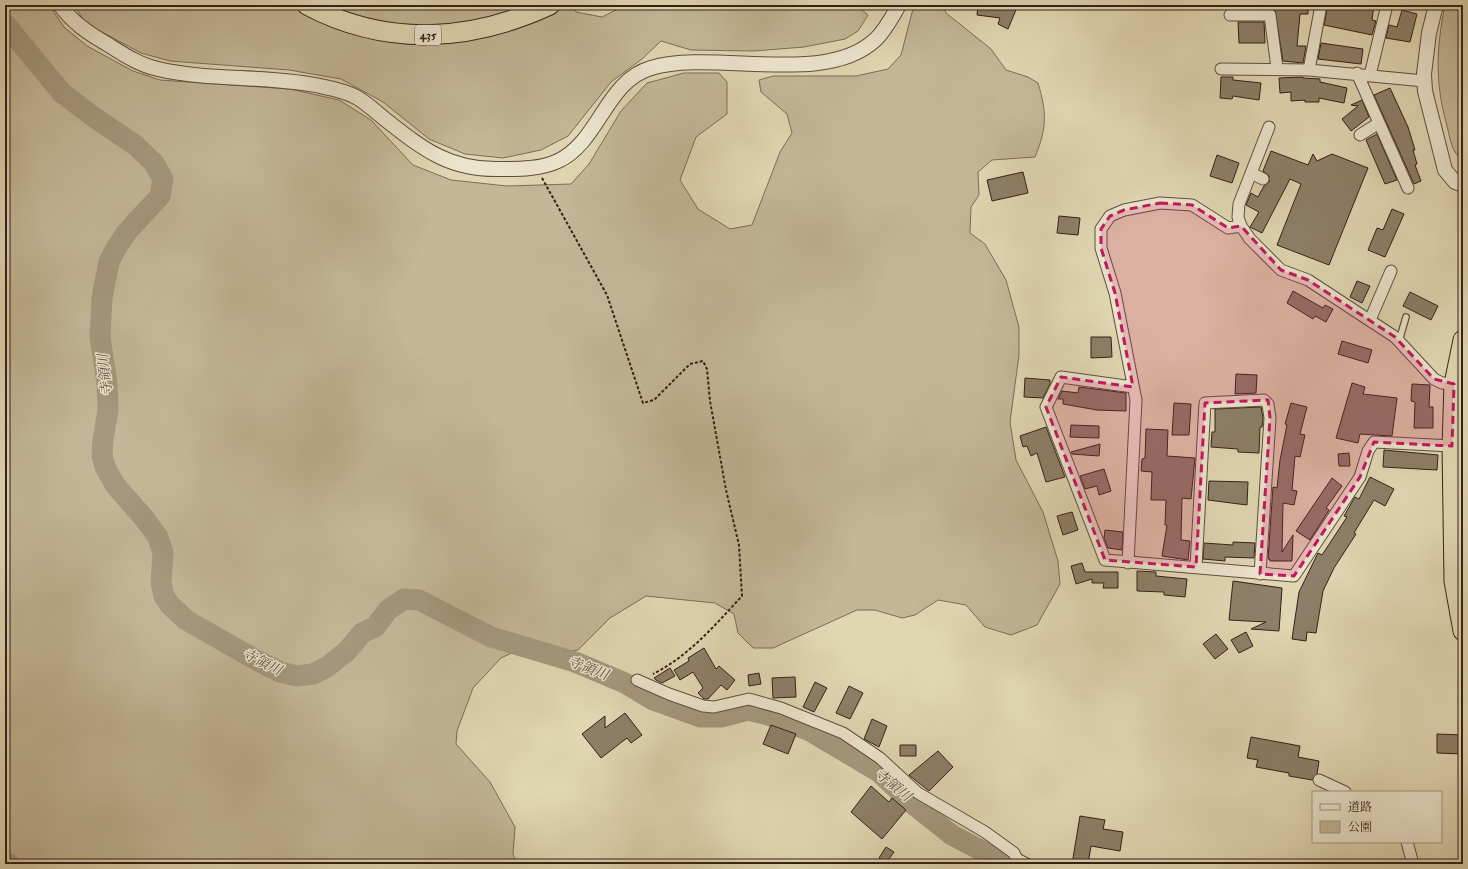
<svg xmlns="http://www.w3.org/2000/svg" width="1468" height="869" viewBox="0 0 1468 869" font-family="'IM FELL Double Pica','Noto Serif JP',serif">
  <rect width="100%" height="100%" fill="#e0d6b2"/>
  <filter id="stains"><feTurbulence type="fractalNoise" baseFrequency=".005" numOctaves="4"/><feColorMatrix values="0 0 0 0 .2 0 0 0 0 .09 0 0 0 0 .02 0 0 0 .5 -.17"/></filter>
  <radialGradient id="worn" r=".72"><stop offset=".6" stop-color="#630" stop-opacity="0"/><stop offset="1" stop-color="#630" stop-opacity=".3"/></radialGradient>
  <!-- green -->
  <path fill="#c3b798" stroke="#7b6c58" d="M5,5H49L64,27L87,46L133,71L160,80L290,89L339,100L371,120L413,165L451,180L507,186L571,184L589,164L621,111L647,83L684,73H719L727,82V114L696,137L680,180L698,209L730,229L752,225L780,152L792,133L787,114L761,92L759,80L773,76H856L888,69L901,55L914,5H943L946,13L991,49L1006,70L1028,77L1038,83C1047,113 1047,128 1035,157L992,160L978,172L979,195L971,207L970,233L985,244L1006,280L1019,327V355L1010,422L1016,460L1043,512L1058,561L1060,584L1037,625L1011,635L985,627L966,605L938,600L915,615L902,618L875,610H857L773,648H753L738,633L734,614L715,603L646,596L610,618L578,650L562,653L529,645L501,658L473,688L457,731L456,744L490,782L515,827L513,854L517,864H5Z
    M74,5H573L576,12L602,17L626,5H856L868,15L858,31L845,39L804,47L754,51L691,50L661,41L642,59L611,82L568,136L541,150L503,158L465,154L429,139L383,102L341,79L289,70L170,61L141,53L98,30L83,19Z
    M1445,5H1463V161C1451,151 1451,142 1447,126C1435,83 1436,49 1445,5Z"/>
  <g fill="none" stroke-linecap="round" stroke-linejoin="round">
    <!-- river -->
    <path stroke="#a5987e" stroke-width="21" d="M5,24L62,93L95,118L135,145L154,163L163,179L160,196L126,233L115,250L109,262L102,298L100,337L107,383L108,410L103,440L102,455L105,467L115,485L144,518L158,537L163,553L161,583L164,596L170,605L186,620L258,661L280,672L297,676L313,674L327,667L347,651L362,633L375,627L388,610L404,599L419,600L491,637L575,662L625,683L653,700L700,717H721L748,710L768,715L810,731L879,772L914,805L952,835L1007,864
      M5,862L9,864"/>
  </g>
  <!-- building -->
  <path fill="#8d7f68" stroke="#332018" d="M978,5H1018L1008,29L998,24L1000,18L977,15Z
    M1238,5H1308V14H1300L1297,46H1306L1303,63L1283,61L1275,11L1270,8H1238Z
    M1328,5H1374L1372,20L1376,21L1372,35L1324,25Z
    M1402,10L1417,14L1410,42L1386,38L1389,25L1397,27Z
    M1238,22H1264L1265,43H1239Z
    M1321,43L1363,49L1361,64L1318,59Z
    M1221,77H1233V80L1261,83L1259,100L1233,96L1232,99L1220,98Z
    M1303,77V78L1320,79V82L1347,88L1344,103L1319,98V102H1305V100L1291,101V92L1280,93L1279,78Z
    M1390,88L1408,127L1415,150H1413L1417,164L1415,165L1421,181L1414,184L1374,95Z
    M1362,100L1369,117L1351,131L1342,119L1358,106L1351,105Z
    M1377,134L1397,180L1385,184L1366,140Z
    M1271,151L1308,165L1313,154L1317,161L1332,154L1368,168L1329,265L1277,245L1301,184L1290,179L1262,233L1250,227L1259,212L1246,205L1251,193L1258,197L1264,186L1269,182V176L1263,171Z
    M1217,155L1239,163L1232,183L1210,176Z
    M1023,172L1028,193L992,201L987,180Z
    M1392,209L1404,214L1385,257L1368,250L1377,228L1383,230Z
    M1059,216L1080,218L1078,235L1057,233Z
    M1357,281L1370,286L1362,303L1350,297Z
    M1293,291L1323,308L1325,305L1333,309L1326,322L1315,316L1313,319L1287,303Z
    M1410,292L1438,306L1431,320L1403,306Z
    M1091,337H1111L1112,357L1091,358Z
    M1342,341L1372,350L1368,363L1338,354Z
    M1236,374L1257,375L1256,393L1235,394Z
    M1025,378L1050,380V384L1043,398L1024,397Z
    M1352,383L1365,387L1363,394L1397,398L1392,436L1360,434L1358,443L1336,438Z
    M1412,384L1430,385L1429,407H1433V428H1414L1415,402L1411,401Z
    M1079,387L1126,393V411L1097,410L1063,404V399H1058L1062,391L1078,393Z
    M1174,403L1191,404L1189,435H1172Z
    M1291,403L1307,407L1300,434L1305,435L1300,457L1295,456L1292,490L1297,491L1294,505L1283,503L1282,552L1293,535L1292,561H1270V559H1268L1273,487L1277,488L1280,460L1287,425L1285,424Z
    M1261,407L1263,418L1262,427H1260L1259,453L1238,452V449L1211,447L1212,432H1215V409Z
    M1071,425L1099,426V438L1070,437Z
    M1046,427L1065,477L1046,482L1037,453L1031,456L1027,446L1023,447L1020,436Z
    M1146,429L1168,430L1167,456L1195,458L1191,499L1182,498L1181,540L1190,541L1188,560L1162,556L1167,525H1165L1166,500H1151L1152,472L1141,471L1142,459L1145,458Z
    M1100,444L1099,456L1072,454L1071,452Z
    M1384,450L1438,455L1437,470L1383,467Z
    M1349,453L1350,466H1339L1338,454Z
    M1104,469L1111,491L1099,495L1097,486L1085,489L1080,476Z
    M1370,477L1394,489L1385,506L1374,500L1354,533L1356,534L1334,568L1323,591L1316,633L1307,632L1306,641L1292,639L1299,592L1318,553L1322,555L1347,517L1344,516L1355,497L1359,499Z
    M1332,478L1342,486L1326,508L1329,510L1310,540L1296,531Z
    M1209,481L1248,482L1247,505L1208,500Z
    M1072,512L1078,530L1063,535L1057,516Z
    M1105,530L1123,532L1122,550L1108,548L1104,538Z
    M1233,542L1255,543L1254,558L1225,557V561L1203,559L1204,543L1233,545Z
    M1082,563L1085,572H1118V588H1103L1104,583H1092V579L1076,584L1071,566Z
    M1137,571L1156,572V576L1187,579L1185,597L1164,595V592L1137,591Z
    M1233,581L1282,588L1279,631L1251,629L1266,622L1229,620Z
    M1246,632L1253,646L1239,653L1231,640Z
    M1216,634L1228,649L1215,659L1203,644Z
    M704,648L716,669L719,666L735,680L727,690L721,685L708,699H704L698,693L703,688L693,672L680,680L674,670L689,661L688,658Z
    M670,668L675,676L662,683L656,680L654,678Z
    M759,673L761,684L749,686L748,675Z
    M795,677L796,697L773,698L772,678Z
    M815,682L827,688L814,712L803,707Z
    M849,686L863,693L850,719L836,713Z
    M625,713L642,735L631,743L627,738L601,758L582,734L605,716V728Z
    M872,719L887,726L879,747L864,739Z
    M771,725L796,734L788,754L763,744Z
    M1437,734L1463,735V754L1437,753Z
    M1251,737L1300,746L1298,757L1319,761L1317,774L1312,780L1289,776V773L1256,767L1258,760L1247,758Z
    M900,745H916V756H900Z
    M938,751L953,767L929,791L909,775Z
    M871,786L889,802L892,798L906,810L882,839L851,812Z
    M1080,816L1105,820L1103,829L1123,832L1120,851L1091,846L1088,864H1072Z
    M886,847L894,852L886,863L879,858Z"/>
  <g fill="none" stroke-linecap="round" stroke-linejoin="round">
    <defs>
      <path id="service" d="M1399,341L1406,317
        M1017,856L1032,864"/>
      <path id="minor" d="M1230,15H1270L1277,68
        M1221,69L1309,70L1424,81
        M1309,70L1321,5
        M1357,73L1408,188
        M1370,75L1387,5
        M1360,135L1379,123
        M1251,173L1263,179
        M1241,226L1238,217L1239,204L1269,127
        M1370,320L1391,271
        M1133,387L1061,377L1046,407L1105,560L1294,576L1360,477L1368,451L1374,442L1452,446
        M1128,563L1136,400L1115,293L1101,248V229L1110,216L1124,210L1160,203L1192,205L1228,228L1241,226L1250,239L1281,270L1308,280L1395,337L1434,379L1442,383L1454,384
        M1196,567L1205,403L1264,400L1268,404L1270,418L1260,574
        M637,680L669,694L703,706L714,707L749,699L781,708L843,733L880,758L918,793L985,832L1014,853L1019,864
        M1319,780L1345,792
        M1407,842L1413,864"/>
      <path id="tertiary" d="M60,5C72,22 88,33 107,44C123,54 139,65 158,69C209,81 263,75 315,85C329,88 343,90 356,97C367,103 377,113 386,120C424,150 451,171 502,169C520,169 541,169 558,161C599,142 606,81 651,68C714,49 824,87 875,40C885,31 892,17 899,5
        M1436,5L1429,33L1424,74L1425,91L1445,170L1455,182L1463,185"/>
      <path id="trunk" d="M307,5C386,47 470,42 550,5
        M1463,340L1454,384L1452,446L1454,581L1463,631"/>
    </defs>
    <!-- service casing -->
    <use href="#service" stroke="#5e4e3e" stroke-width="8"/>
    <!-- minor casing -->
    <use href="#minor" stroke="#5e4e3e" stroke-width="13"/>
    <!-- tertiary casing -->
    <use href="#tertiary" stroke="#5e4e3e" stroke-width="16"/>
    <!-- trunk casing -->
    <use href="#trunk" stroke="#332018" stroke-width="21"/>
    <!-- path -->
    <path stroke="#332018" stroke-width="2" stroke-dasharray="3 2" stroke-linecap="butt" d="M542,178L607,295L643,403L654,400L690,364L703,361L707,369L710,401L726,490L739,545L742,596C715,625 689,656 653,674"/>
    <!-- service -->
    <use href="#service" stroke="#ebe4cd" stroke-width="5.5"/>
    <!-- minor -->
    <use href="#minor" stroke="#ebe4cd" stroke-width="11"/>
    <!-- tertiary -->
    <use href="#tertiary" stroke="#ebe4cd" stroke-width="14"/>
    <!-- trunk -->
    <use href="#trunk" stroke="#e0d6b2" stroke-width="19"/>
  </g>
  <!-- marked area -->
  <path fill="#c2185b" fill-opacity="0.2" stroke="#c2185b" stroke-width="3" stroke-dasharray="8 5" stroke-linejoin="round" d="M1160,203L1192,205L1228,228L1241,226L1281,270L1308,280L1395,337L1434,379L1454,384L1452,446L1374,442L1360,477L1294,576L1260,574L1270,418L1268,400L1205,403L1196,567L1105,560L1046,407L1061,377L1133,387L1115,293L1101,248V229L1110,216L1124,210Z"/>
  <g text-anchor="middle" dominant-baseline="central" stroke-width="3" stroke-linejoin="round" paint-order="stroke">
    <!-- shield labels -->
    <rect fill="#ebe4cd" stroke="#6a5b4e" stroke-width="1" x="415" y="25" width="26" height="20" rx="3"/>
    <g font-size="12" font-weight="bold" fill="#332018">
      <text x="428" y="35">435</text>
    </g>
    <!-- water labels -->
    <g font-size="14" font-style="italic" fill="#5b4a3c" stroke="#ebe4cd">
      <text transform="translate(105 375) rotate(-96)">寺領川</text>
      <text transform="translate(262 662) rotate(26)">寺領川</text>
      <text transform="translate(588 668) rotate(21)">寺領川</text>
      <text transform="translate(893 785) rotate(39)">寺領川</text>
    </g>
  </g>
  <!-- margin -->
  <rect width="1468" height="869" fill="none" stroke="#e0d6b2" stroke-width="20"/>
  <rect x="6" y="6" width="1456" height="857" fill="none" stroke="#332018" stroke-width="2"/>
  <rect x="10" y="10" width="1448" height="849" fill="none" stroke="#332018"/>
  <!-- legend -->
  <rect x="1312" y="791" width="130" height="52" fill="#ebe4cd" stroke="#a19685"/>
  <rect x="1320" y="804" width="20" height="6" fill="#ebe4cd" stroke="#a19685"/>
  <text x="1348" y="811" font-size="12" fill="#332018">道路</text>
  <rect x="1320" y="821" width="20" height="12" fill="#c3b798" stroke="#a19685"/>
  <text x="1348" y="831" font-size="12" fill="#332018">公園</text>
  <rect width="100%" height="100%" filter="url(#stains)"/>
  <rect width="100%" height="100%" fill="url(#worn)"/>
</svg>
